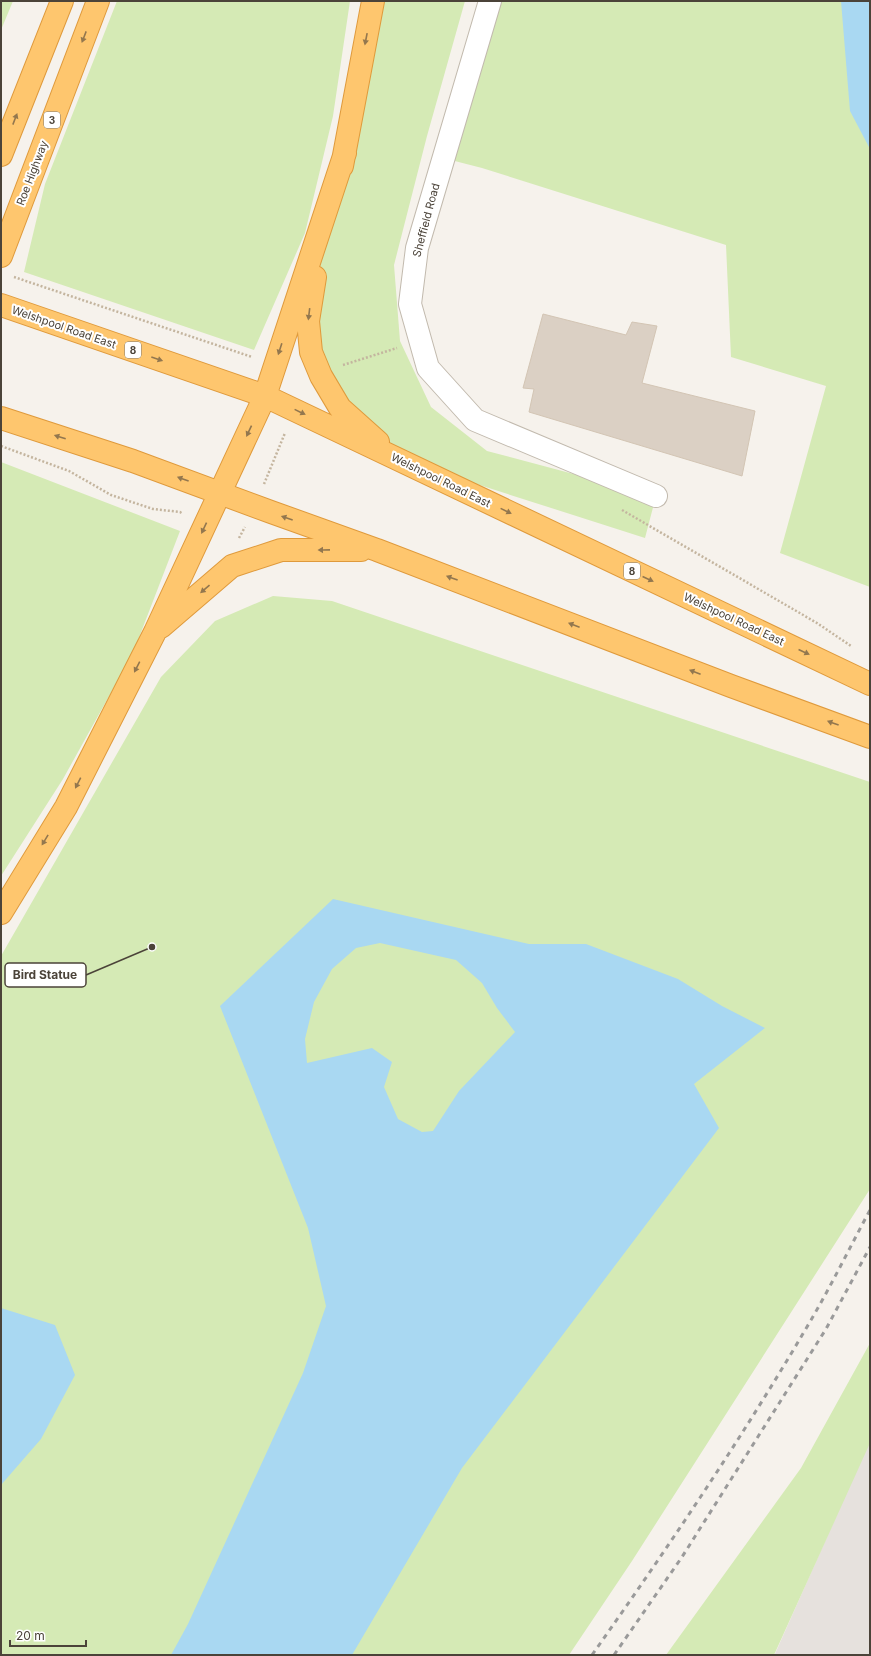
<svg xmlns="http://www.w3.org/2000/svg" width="871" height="1656" viewBox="0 0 871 1656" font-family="Inter,sans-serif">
  <rect width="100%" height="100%" fill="#f6f2ec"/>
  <!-- industrial -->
  <path fill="#e6e1dd" d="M870,1440V1655H774L775,1654Z"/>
  <!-- green -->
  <path fill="#d5eab5" d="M1,1H13L1,30Z
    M117,1H350L333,116L305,233L254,350L24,272L45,184Z
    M373,1H465L427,136L394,265L400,341L431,407L487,451L656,496L645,538L395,458L321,376L312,288Z
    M490,1H870V587L780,553L826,386L731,357L726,245L482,168L443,158Z
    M1,462L180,531L133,653L63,779L1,876Z
    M273,596L332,601L870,782V1189L632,1561L569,1655H1V956L161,677L215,621Z
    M870,1343V1443L774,1655H666L801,1468Z"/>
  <!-- water -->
  <path fill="#a9d8f2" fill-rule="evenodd" d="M841,1H870V149L850,111Z
    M333,899L529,944H586L678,979L722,1006L765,1028L694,1084L719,1128L462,1468L352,1655H171L188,1624L303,1373L326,1306L308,1228L220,1006ZM380,943L456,960L482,983L497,1008L515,1032L459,1091L433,1131L422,1132L398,1119L384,1087L392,1062L372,1048L307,1063L305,1039L314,1002L332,969L356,948Z
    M1,1308L55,1325L75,1375L41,1439L1,1485Z"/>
  <!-- building -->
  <path fill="#dbd0c4" stroke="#d3c5b4" d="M543,314L626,335L632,322L657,326L642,383L755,411L742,476L529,412L534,389L523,388Z"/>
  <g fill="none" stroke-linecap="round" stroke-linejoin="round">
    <defs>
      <path id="minor" d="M490,1L417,248L410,304L428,368L475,420L656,496"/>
      <path id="highway" d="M1,155L62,1
        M342,166L373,1
        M1,256L98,1
        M315,277L308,321L311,352L321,376L340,408L378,442
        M1,305L265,396L870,684
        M1,418L133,461L271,512L377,550L731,686L870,737
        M161,627L232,566L281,550H361
        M1,913L66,807L155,632L265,396L345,153"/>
    </defs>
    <!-- minor casing -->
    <use href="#minor" stroke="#c2baae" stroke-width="24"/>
    <!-- highway casing -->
    <use href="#highway" stroke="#df9a3c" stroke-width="24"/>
    <!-- path -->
    <path stroke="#c4b59f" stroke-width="2.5" stroke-dasharray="2 2" stroke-linecap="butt" d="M14,277L252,357
      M343,365L397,348
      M1,446L69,471L111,495L153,509L180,512L183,514
      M264,484L285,433
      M622,510L817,623L851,646
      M239,538L245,527"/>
    <!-- minor -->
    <use href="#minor" stroke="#fff" stroke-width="22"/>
    <!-- highway -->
    <use href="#highway" stroke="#fec66e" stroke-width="22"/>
    <!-- rail -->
    <path stroke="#9a9a9a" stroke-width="3" stroke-dasharray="5 5" stroke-linecap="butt" d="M592,1655C669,1546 744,1435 811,1320C832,1284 850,1247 870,1210
      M614,1655L682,1557L826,1329L870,1247"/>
  </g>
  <!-- one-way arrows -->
  <defs><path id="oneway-solid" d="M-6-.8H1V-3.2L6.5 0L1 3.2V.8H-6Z"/></defs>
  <g fill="#93774e">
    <use href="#oneway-solid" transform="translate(84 37) rotate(111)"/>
    <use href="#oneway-solid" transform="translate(366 39) rotate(101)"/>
    <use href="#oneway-solid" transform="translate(15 119) rotate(-69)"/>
    <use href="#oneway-solid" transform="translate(309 314) rotate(97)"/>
    <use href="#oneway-solid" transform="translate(280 349) rotate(108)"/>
    <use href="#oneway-solid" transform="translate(157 359) rotate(19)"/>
    <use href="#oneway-solid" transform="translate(300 412) rotate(26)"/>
    <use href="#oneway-solid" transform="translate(249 431) rotate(115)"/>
    <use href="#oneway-solid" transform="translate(60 437) rotate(-162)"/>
    <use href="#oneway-solid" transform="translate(183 479) rotate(-160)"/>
    <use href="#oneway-solid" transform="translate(506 511) rotate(26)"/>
    <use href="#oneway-solid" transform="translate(287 518) rotate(-161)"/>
    <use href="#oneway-solid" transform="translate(204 528) rotate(115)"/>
    <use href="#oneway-solid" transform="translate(324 550) rotate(179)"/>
    <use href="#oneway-solid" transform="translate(452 578) rotate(-160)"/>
    <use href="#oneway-solid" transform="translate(648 579) rotate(25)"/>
    <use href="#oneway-solid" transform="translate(205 589) rotate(139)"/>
    <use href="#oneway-solid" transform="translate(574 625) rotate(-159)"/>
    <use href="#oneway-solid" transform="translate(804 652) rotate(25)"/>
    <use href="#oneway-solid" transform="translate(137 667) rotate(117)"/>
    <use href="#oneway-solid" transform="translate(695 672) rotate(-159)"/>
    <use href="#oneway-solid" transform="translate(833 723) rotate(-160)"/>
    <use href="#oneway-solid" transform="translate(78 783) rotate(117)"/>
    <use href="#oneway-solid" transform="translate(45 840) rotate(121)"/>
  </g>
  <g text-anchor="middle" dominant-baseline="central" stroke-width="4" stroke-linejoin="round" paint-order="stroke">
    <!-- shield labels -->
    <g fill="#fff" stroke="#817b74" stroke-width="1">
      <rect x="44" y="112" width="16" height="16" rx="3"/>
      <rect x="125" y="342" width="16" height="16" rx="3"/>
      <rect x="624" y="563" width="16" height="16" rx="3"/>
    </g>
    <g font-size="10" font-weight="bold" fill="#4b4339">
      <text x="52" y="120">3</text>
      <text x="133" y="350">8</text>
      <text x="632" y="571">8</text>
    </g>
    <!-- street labels -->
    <g font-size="11" fill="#4b4339" stroke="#fff">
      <text transform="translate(32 173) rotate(-69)">Roe Highway</text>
      <text transform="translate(426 220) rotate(-75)">Sheffield Road</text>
      <text transform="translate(64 327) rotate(19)">Welshpool Road East</text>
      <text transform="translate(441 480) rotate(26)">Welshpool Road East</text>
      <text transform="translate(734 619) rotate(25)">Welshpool Road East</text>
    </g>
  </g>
  <!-- callouts -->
  <path fill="none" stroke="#4b4339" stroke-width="1.5" d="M152 947L86 975"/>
  <circle fill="#4b4339" stroke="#fff" stroke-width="1.5" cx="152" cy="947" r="4"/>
  <rect fill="#fff" stroke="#4b4339" stroke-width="1.5" x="5" y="963" width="81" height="24" rx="4"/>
  <g font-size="12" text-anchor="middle" font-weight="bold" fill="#4b4339">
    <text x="45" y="979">Bird Statue</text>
  </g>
  <!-- border -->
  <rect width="871" height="1656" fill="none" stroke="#4b4339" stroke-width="4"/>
  <!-- scale -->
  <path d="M10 1640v6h76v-6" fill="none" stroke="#4b4339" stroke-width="2"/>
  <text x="16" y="1640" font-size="12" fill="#4b4339" stroke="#ffffff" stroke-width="3" paint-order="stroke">20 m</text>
</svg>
